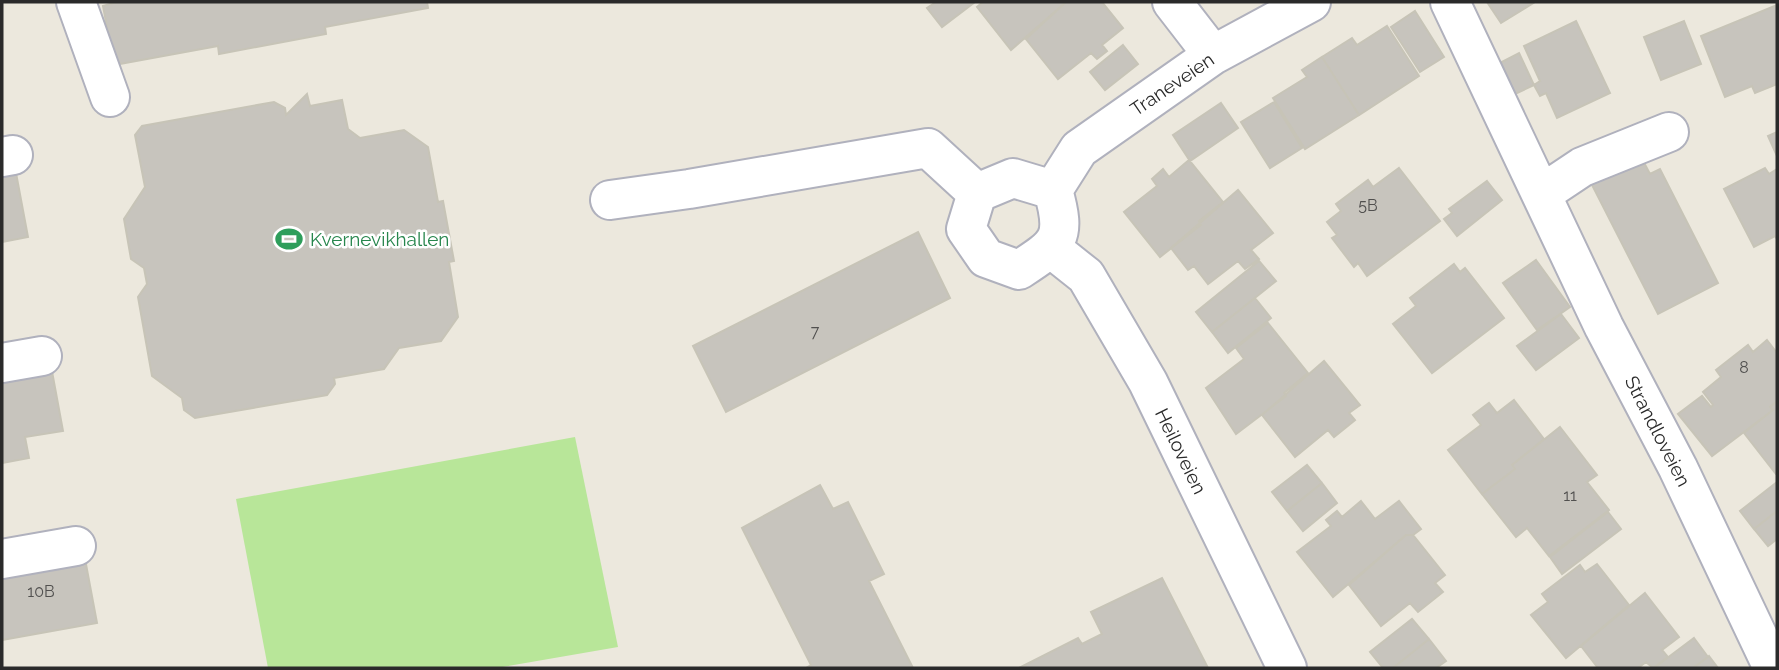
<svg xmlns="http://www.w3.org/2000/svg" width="1779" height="670" viewBox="0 0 1779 670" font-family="Raleway,sans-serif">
  <rect width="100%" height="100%" fill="#ece8dd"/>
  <!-- pitch -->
  <path fill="#b8e699" d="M575,437L618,647L497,668H268L236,499Z"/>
  <!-- building -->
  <path fill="#c7c4bd" stroke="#c7c4b7" stroke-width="2" d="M117,2H427L428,8L325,27L326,34L219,54L218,46L114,65L103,6Z
    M936,2H975L942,27L927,8Z
    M983,2H1066L1011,50L977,7Z
    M1066,2H1102L1123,28L1102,45L1107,51L1097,59L1091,53L1058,79L1026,39Z
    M1487,2H1535L1501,23Z
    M1777,5V84L1755,93L1752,86L1725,97L1701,36Z
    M1415,11L1444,57L1420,72L1391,27Z
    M1576,21L1610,93L1557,118L1546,93L1540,96L1534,85L1540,81L1524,46Z
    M1684,21L1701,64L1661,80L1644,37Z
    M1387,26L1419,76L1359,115L1322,57L1352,38L1357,45Z
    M1123,45L1138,64L1105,90L1090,72Z
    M1519,53L1534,85L1513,95L1498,64Z
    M1322,57L1359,115L1305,149L1273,98L1307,77L1302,70Z
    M307,94L310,106L342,100L348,129L360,138L404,130L428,147L438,202L443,201L454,261L449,262L458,317L441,341L399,348L384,369L334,378L335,384L327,395L195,418L184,410L182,398L152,376L138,297L147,284L144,268L131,259L124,219L145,187L135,135L142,126L274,102L285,108L286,115Z
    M1274,102L1302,148L1270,168L1241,122Z
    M1221,103L1238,128L1190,161L1173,135Z
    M1777,132V156L1768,136Z
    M1641,157L1650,174L1660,169L1718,283L1658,314L1591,183Z
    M1189,160L1223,202L1199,221L1201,225L1160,257L1124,212L1157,186L1152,179L1163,169L1169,177Z
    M1399,168L1440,221L1367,276L1358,263L1354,267L1332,238L1337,235L1327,222L1341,211L1336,204L1368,180L1373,187Z
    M1765,168L1769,174L1777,169V239L1775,236L1754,247L1724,189Z
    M16,173L28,237L2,242V175Z
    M1487,181L1502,200L1457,236L1444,219L1452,213L1449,209Z
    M1238,190L1273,233L1251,250L1259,259L1245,269L1238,261L1208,284L1194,266L1188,270L1171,248Z
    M918,232L950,298L726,412L693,346Z
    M1536,260L1570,307L1537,330L1503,283Z
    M1259,261L1276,281L1212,332L1196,312Z
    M1454,264L1460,272L1465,268L1504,318L1432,373L1393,324L1416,306L1410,298Z
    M1255,298L1271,318L1228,353L1212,332Z
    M1561,314L1579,338L1536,370L1517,346Z
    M1268,323L1308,373L1284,393L1286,396L1236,434L1206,388L1244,359L1236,348Z
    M1767,340L1777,353V401L1770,407L1773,410L1712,456L1678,414L1702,396L1711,407L1713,405L1703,392L1721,377L1716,370L1748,345L1753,352Z
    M1324,361L1360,405L1349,413L1355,420L1334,437L1328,430L1295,457L1262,415Z
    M51,366L63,431L25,437L29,458L2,463V374Z
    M1514,400L1544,439L1512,465L1515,469L1482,494L1448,450L1481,425L1473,415L1489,403L1497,413Z
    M1777,401V474H1776L1744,433L1773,410L1770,407Z
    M1560,427L1597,475L1587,482L1609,510L1549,556L1527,528L1516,537L1482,494L1515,469L1512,465Z
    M1307,465L1322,483L1287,511L1272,492Z
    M1777,482V511L1754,529L1740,511Z
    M1322,483L1337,503L1303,531L1287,511Z
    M820,485L833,509L848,502L884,574L869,581L913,668H806L811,665L742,528Z
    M1361,501L1375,519L1399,501L1421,529L1413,535H1406L1333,597L1297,552L1331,526L1326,520L1337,511L1342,517Z
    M1777,511V539L1768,546L1754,529Z
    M1608,512L1621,529L1562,574L1550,557Z
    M1406,535H1413L1445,575L1435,583L1443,592L1418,612L1410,603L1381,626L1349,585Z
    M85,559L97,623L2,640V573Z
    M1597,564L1629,605L1566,658L1531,615L1548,602L1542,594L1580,565L1585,572Z
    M1162,578L1208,668H1019L1078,638L1082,644L1102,634L1091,612Z
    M1645,593L1679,637L1662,650L1668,657L1653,668L1646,662L1638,668H1598L1581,646Z
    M1412,619L1429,639L1393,668H1383L1370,652Z
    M1694,638L1708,657L1693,668H1654Z
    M1429,639L1446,661L1436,668H1393Z
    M1709,656L1718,668H1693L1708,657Z"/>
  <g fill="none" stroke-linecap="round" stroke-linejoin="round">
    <defs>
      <path id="minor" d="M76,2L110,97
        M1172,2L1213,55
        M1450,2L1604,327L1678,468L1773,668
        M2,157L13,155
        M1013,178L1053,190C1067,239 1059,244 1019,270L986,258L966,229L977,193Z
        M1053,190L1079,149L1213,55L1311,2
        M1543,193L1582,167L1669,132
        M610,200L689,189L928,148L977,193
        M1052,249L1086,276L1148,382L1287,668
        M2,363L42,356
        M2,559L76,546"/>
    </defs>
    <!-- minor casing -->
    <use href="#minor" stroke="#b0b1bd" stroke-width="42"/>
    <!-- minor -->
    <use href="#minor" stroke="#fff" stroke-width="38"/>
  </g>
  <!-- icons -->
  <defs>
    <symbol id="stadium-bare" viewBox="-9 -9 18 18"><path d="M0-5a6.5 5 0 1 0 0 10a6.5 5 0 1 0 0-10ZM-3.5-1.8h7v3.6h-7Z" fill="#2e9e5b" stroke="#fff" stroke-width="2.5" paint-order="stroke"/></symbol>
  </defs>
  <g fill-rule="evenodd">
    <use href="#stadium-bare" x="270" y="220" width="38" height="38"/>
  </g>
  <g text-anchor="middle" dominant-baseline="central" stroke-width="5" stroke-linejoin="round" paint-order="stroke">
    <!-- number labels -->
    <g font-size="16" fill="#51504f">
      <text x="1368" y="205">5B</text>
      <text x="815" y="331">7</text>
      <text x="1744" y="367">8</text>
      <text x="1570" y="495">11</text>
      <text x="41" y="591">10B</text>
    </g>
    <!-- street labels -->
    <g font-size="19" fill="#2a2a2a" stroke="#fff">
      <text transform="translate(1172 84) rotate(-34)">Traneveien</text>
      <text transform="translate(1658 431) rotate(63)">Strandloveien</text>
      <text transform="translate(1181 451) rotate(64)">Heiloveien</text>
    </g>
    <!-- leisure labels -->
    <g font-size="19" fill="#27864d" stroke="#fff" text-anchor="start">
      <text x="310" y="239">Kvernevikhallen</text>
    </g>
  </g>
  <!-- border -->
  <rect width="1779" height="670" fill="none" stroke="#2a2a2a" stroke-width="7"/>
</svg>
